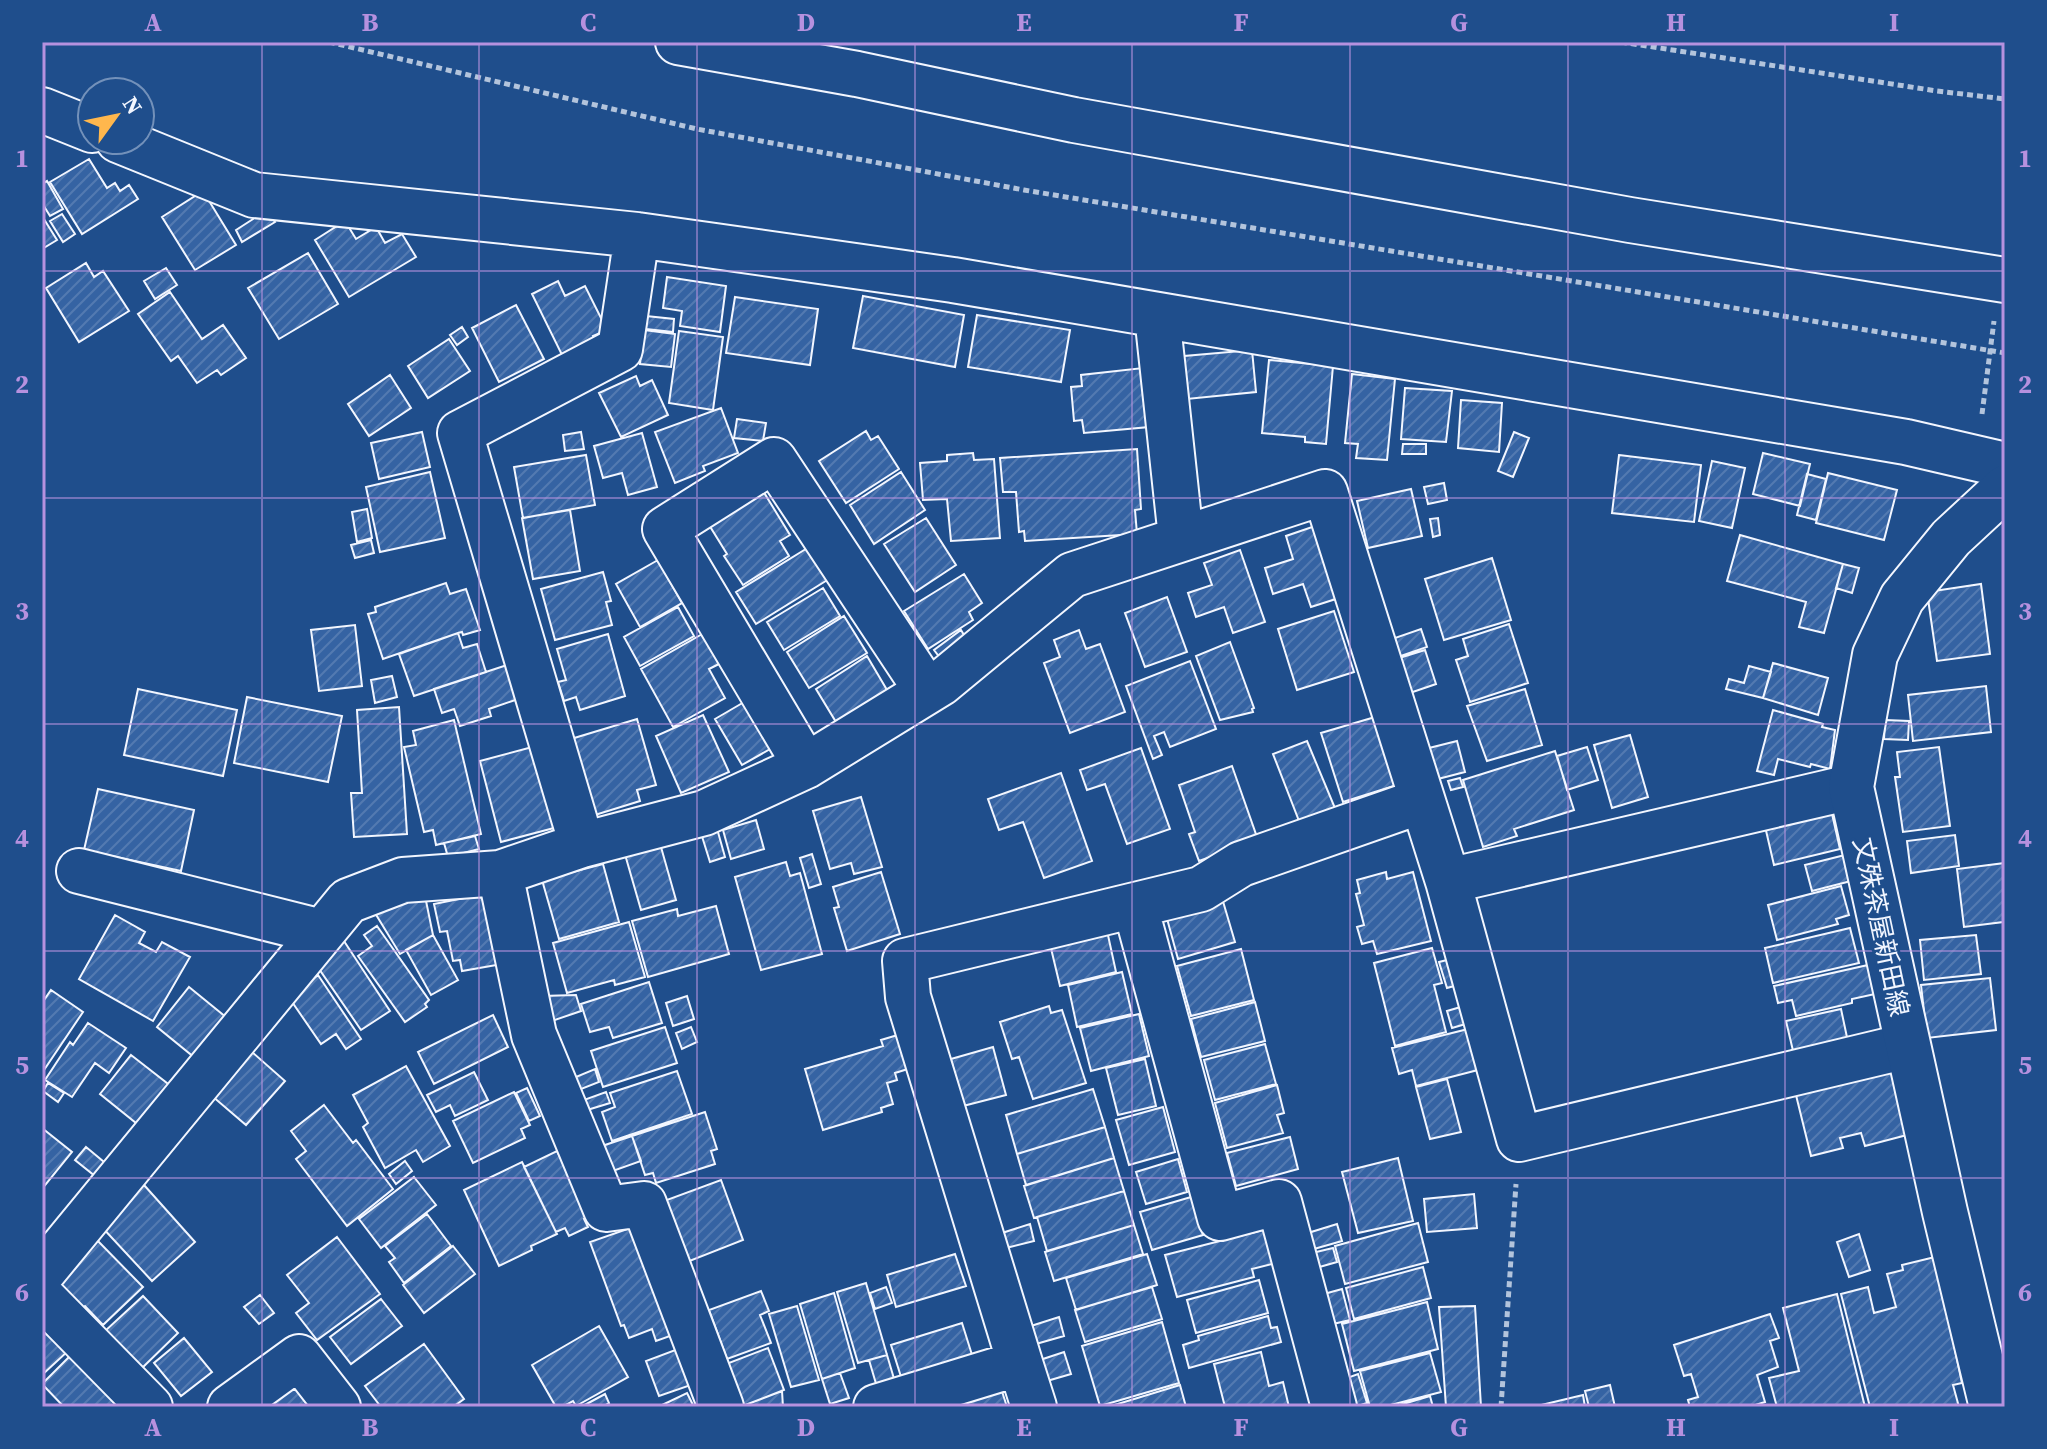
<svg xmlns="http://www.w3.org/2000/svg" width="2047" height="1449" viewBox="0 0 2047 1449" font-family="'Source Serif 4','Noto Sans JP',serif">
  <defs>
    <pattern id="building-hatch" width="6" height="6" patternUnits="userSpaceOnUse" patternTransform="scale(2)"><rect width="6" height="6" fill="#3563a3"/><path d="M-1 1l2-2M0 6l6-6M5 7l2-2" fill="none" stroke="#537ab1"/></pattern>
  </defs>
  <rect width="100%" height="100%" fill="#1f4e8c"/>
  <!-- building -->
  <path fill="url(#building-hatch)" stroke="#f2f6ff" stroke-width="2" d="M89,159L107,188L115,183L120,191L129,185L138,199L82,234L50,182Z
    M47,181L63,209L50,216L42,203V184Z
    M203,191L236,245L195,270L162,217Z
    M267,210L275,222L242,242L236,230Z
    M62,214L75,234L63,242L50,221Z
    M42,216L57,240L42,249Z
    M345,221L356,239L376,227L385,243L402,234L416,257L349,297L315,240Z
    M308,253L338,304L279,339L248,288Z
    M86,263L94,277L103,271L129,311L79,342L46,288Z
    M166,268L177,285L155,299L144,281Z
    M667,277L726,286L720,332L680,326L682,311L663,308Z
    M558,281L565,296L585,286L607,330L593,336L596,343L564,359L532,294Z
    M170,292L202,339L223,325L246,358L221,375L217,370L197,383L178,356L171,361L138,314Z
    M863,296L964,315L955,367L853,348Z
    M735,297L818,309L810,365L726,353Z
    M516,305L544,359L499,382L472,328Z
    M977,315L1070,330L1061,382L968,367Z
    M646,316L674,319L673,332L646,329Z
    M462,327L468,337L457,345L450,335Z
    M644,330L675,334L671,367L640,364Z
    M679,331L723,337L713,410L669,403Z
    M449,339L470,371L428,398L408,366Z
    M1252,350L1256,392L1177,400L1173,357Z
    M1269,360L1333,366L1326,444L1305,442V437L1262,433Z
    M1143,368L1149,427L1084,433L1082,420L1074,421L1071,387L1082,386L1081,375Z
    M1352,374L1395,379L1387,460L1356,458L1358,444L1345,443Z
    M390,375L411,408L369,436L348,404Z
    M636,376L640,386L652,380L668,415L621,437L599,393Z
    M1405,388L1452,391L1446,442L1401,439Z
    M1461,400L1502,403L1499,452L1458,448Z
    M721,408L738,453L703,466L705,471L675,483L655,432Z
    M737,419L766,423L763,441L734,438Z
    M866,431L871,440L878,436L899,469L846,503L819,461Z
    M422,432L430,467L379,479L371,443Z
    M581,432L584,449L565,451L563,435Z
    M1514,432L1529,438L1513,477L1498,471Z
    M642,433L657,487L628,495L622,473L603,478L594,446Z
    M1403,444H1426V454H1402Z
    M1137,449L1141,509L1135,510L1137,534L1025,541L1024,531L1019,532L1016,492H1003L1000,458Z
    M973,453L974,460L994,459L1000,538L951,541L947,499L923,500L920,463L947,461V455Z
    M1763,453L1810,464L1800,506L1753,494Z
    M586,455L595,505L523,518L514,467Z
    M1619,455L1701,465L1694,522L1612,513Z
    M1712,461L1745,468L1732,528L1699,521Z
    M430,472L445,538L380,552L366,487Z
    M901,472L925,510L874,544L850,505Z
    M1828,473L1897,490L1884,540L1816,523Z
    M1807,474L1826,479L1816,520L1797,515Z
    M1444,483L1447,500L1428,504L1424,487Z
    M760,486L790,535L780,541L789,556L743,585L724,556L727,554L706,520Z
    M1411,489L1422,536L1368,548L1357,501Z
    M367,509L372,538L357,542L352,512Z
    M570,510L580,571L533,579L522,518Z
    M926,518L956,565L915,592L884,544Z
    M1438,518L1440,535L1433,537L1430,519Z
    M1318,525L1342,597L1311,607L1303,584L1273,594L1265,568L1293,559L1286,536Z
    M1740,535L1843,564L1824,633L1799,627L1806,602L1727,581Z
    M371,540L374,553L355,558L351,545Z
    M809,547L829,579L756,624L736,592Z
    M1240,550L1265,622L1233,633L1224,607L1196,617L1188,593L1212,585L1204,563Z
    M1492,558L1511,620L1444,640L1425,579Z
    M658,560L682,603L640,627L616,584Z
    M1843,564L1859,568L1852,593L1836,588Z
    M603,572L611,601L606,602L612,625L555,640L541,589Z
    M964,574L982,603L969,612L973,620L928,649L904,611Z
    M446,583L450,594L466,589L480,630L463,635L462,632L458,633L383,659L368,614L376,612L375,607Z
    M1981,584L1990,654L1937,661L1927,592Z
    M823,588L840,616L784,650L767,622Z
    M1167,597L1187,652L1145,667L1125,613Z
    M678,607L694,636L640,666L624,637Z
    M1334,611L1354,672L1297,690L1278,629Z
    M844,616L867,653L809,688L787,652Z
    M1509,624L1528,683L1470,702L1456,660L1468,656L1463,639Z
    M355,625L362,686L319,691L311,630Z
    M1421,629L1427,647L1395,658L1389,640Z
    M961,630L967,640L941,659L934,650Z
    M1079,630L1086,649L1100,644L1125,712L1070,733L1044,663L1060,657L1054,640Z
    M458,633L463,648L477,644L486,672L414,696L399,654Z
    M704,633L721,663L709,669L725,698L673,727L641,669Z
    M608,634L625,696L580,710L576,697L564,701L558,682L566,680L557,649Z
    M1230,642L1254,708L1252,709L1253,712L1220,720L1196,656Z
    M1425,650L1436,684L1407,694L1396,659Z
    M867,656L887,690L836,722L816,689Z
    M1190,661L1216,729L1170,747L1164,732L1154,736L1162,755L1153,759L1126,686Z
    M1773,663L1828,678L1818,715L1763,698Z
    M507,665L518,699L489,709L491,716L460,726L454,709L442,713L434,689Z
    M1749,666L1771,672L1763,698L1726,689L1729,679L1744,683Z
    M392,676L397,697L375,703L371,680Z
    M1986,686L1991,732L1913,741L1908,695Z
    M138,689L237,710L223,776L124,755Z
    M1525,689L1542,745L1487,761L1467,706Z
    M247,697L342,716L328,782L234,763Z
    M751,698L779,744L742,765L715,719Z
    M399,707L407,834L354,837L351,793H362L357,710Z
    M1773,710L1823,724L1822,727L1835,730L1830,769L1811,764L1810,767L1778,759L1774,775L1757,771Z
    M703,715L729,772L681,793L656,736Z
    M1375,717L1397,785L1343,802L1321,733Z
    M637,719L656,785L637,790L640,801L595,815L571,739Z
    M454,720L481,834L436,845L433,830L424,832L404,747L416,745L413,731Z
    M1885,720L1909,721L1908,740L1884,739Z
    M1630,735L1648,797L1612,808L1594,745Z
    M1307,741L1337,813L1301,826L1273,754Z
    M1457,741L1465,772L1434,780L1425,749Z
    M536,746L554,828L501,842L480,761Z
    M1587,747L1598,780L1567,790L1557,756Z
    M1939,747L1950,826L1903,832L1895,777H1900L1897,752Z
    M1141,748L1170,829L1127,844L1105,784L1087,790L1080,770Z
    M1555,751L1574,810L1514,829L1517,836L1483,847L1463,780Z
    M1232,766L1258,840L1199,861L1189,834L1195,832L1179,785Z
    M1061,773L1092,861L1044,878L1023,822L999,830L988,799Z
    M1460,778L1463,787L1451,790L1448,781Z
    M98,789L194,810L181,871L84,850Z
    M861,797L882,867L854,874L851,863L830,869L813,811Z
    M1830,805L1840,849L1774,865L1764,822Z
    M756,820L764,849L731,859L723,830Z
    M716,825L725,857L710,862L700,830Z
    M1955,835L1959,866L1911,873L1907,841Z
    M475,836L479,849L448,857L444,843Z
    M659,840L676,900L641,910L624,851Z
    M812,854L821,884L809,888L800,858Z
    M1845,855L1851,881L1812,891L1805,865Z
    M786,862L790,876L800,873L822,954L761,970L735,877Z
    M2005,863L2003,922L1964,927L1957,869Z
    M603,864L619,922L559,939L542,880Z
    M881,872L900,934L847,951L834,908L839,907L833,887Z
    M1386,872L1387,879L1413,872L1431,941L1377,954L1373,941L1362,944L1357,927L1364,925L1356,894L1360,893L1357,880Z
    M1841,886L1849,915L1836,919L1838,924L1777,940L1768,905Z
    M494,892L508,963L462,971L460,960L453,961L447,931L440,932L434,904Z
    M425,896L433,935L400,954L375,913Z
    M1222,898L1235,942L1178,959L1166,915Z
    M716,906L729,954L648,977L632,921L677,909L678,916Z
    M115,915L145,932L139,943L156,952L162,942L190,957L153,1021L79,979Z
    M629,922L645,977L615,985L614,980L567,993L553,943Z
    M377,926L429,1000L425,1004L427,1007L405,1022L358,956L372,946L364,935Z
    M1106,926L1116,972L1060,986L1049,940Z
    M1850,928L1859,963L1773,983L1765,948Z
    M340,935L390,1011L361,1030L315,963Z
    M433,935L458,980L431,995L406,950Z
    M1976,935L1981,974L1924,980L1920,940Z
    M1432,948L1442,983L1434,985L1446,1032L1395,1046L1374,963Z
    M1241,949L1254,1000L1191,1016L1177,966Z
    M1451,959L1458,985L1447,988L1439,962Z
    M1868,965L1875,994L1852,999V1003L1796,1016L1792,1000L1778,1003L1774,986Z
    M1122,972L1132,1014L1077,1027L1068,985Z
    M318,975L361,1039L346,1049L336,1034L321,1044L290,999Z
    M1990,978L1996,1030L1927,1038L1921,985Z
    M649,982L662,1023L613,1038L609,1027L590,1032L581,1004Z
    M189,987L232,1022L200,1062L157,1027Z
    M51,990L83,1012L42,1073V1003Z
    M576,995L581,1011L549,1022L542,996Z
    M687,996L694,1019L673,1026L666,1003Z
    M1255,1002L1265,1041L1201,1057L1191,1019Z
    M1049,1006L1051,1013L1062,1010L1086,1083L1033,1099L1019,1057L1012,1059L1000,1022Z
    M1464,1006L1469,1023L1452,1028L1447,1011Z
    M1841,1009L1848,1042L1794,1055L1786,1021Z
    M1139,1014L1149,1056L1091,1071L1080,1028Z
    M493,1015L508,1047L434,1084L418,1052Z
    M88,1023L126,1048L109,1073L95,1063L72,1097L45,1080L70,1042L73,1045Z
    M665,1027L677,1063L603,1087L591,1051Z
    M691,1027L697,1042L682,1049L676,1033Z
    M1468,1029L1478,1070L1416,1086L1412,1070L1399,1074L1392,1048Z
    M901,1034L911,1068L895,1073L897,1080L887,1083L893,1104L881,1108L882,1112L823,1130L805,1069L883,1046L881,1040Z
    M1265,1044L1276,1084L1215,1100L1204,1060Z
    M993,1047L1006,1095L963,1106L951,1059Z
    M252,1052L285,1081L246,1125L212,1096Z
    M131,1055L172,1087L141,1127L100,1094Z
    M1145,1059L1156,1106L1118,1115L1106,1068Z
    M1889,1063L1907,1135L1865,1146L1861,1133L1840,1138L1843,1148L1811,1156L1794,1087Z
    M406,1066L450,1146L423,1162L416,1150L385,1168L363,1127L368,1123L353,1095Z
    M595,1069L599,1082L576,1091L571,1079Z
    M677,1071L692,1114L612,1141L602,1112L615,1107L610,1093Z
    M474,1072L488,1100L455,1116L450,1105L436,1112L427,1095Z
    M1447,1079L1461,1132L1430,1139L1416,1087Z
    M48,1083L64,1093L58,1102L43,1091Z
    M1277,1085L1284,1113L1277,1115L1283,1133L1227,1148L1215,1103Z
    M527,1088L540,1116L529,1121L516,1093Z
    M1093,1089L1105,1127L1017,1154L1006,1115Z
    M514,1092L530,1125L521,1129L525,1138L473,1163L453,1121Z
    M606,1092L610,1103L584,1111L581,1101Z
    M324,1105L353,1143L356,1140L393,1189L347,1226L296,1159L306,1151L291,1131Z
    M1163,1107L1175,1152L1129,1165L1116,1120Z
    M705,1112L717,1149L711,1151L715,1164L656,1183L653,1173L645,1175L632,1136Z
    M1105,1127L1114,1158L1026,1185L1017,1154Z
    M42,1128L72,1152L42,1189Z
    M632,1136L641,1161L610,1172L602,1146Z
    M1290,1137L1298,1169L1236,1186L1227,1153Z
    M86,1147L110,1167L100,1180L75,1160Z
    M557,1151L589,1216L584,1219L588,1227L569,1236L565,1228L556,1232L524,1167Z
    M1114,1158L1124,1191L1034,1218L1024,1186Z
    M1398,1158L1413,1221L1358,1233L1342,1172Z
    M1178,1159L1187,1192L1146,1204L1136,1172Z
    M405,1161L412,1171L396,1184L389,1174Z
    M522,1162L557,1234L531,1246L532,1250L499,1266L464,1190Z
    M414,1177L436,1205L381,1248L359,1219Z
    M721,1180L743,1240L687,1262L664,1201Z
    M144,1185L195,1242L152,1281L100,1225Z
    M1124,1191L1134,1225L1047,1251L1037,1217Z
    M1474,1194L1477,1228L1427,1232L1424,1199Z
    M1191,1197L1203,1235L1152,1250L1140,1212Z
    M427,1214L451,1246L404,1283L389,1262L395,1258L385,1246Z
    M1418,1223L1428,1262L1345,1284L1335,1246Z
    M1030,1224L1034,1241L1006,1248L1002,1233Z
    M1337,1224L1342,1241L1314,1249L1308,1233Z
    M1134,1225L1143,1254L1054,1281L1045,1252Z
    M633,1227L673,1335L656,1341L652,1329L629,1338L624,1325L621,1326L590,1242Z
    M1267,1229L1276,1263L1252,1269L1254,1277L1177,1297L1165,1255Z
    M1859,1234L1870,1270L1849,1277L1837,1242Z
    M94,1237L143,1287L103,1325L85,1306L80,1310L68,1298L71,1295L53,1277Z
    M337,1237L380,1294L317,1340L296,1313L309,1303L287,1275Z
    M453,1246L475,1274L424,1313L403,1285Z
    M1333,1248L1337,1262L1316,1268L1312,1253Z
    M955,1254L966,1286L896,1307L887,1275Z
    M1147,1254L1157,1285L1076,1310L1066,1278Z
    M1935,1257L1962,1383L1953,1385L1959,1407H1870L1841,1294L1868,1287L1874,1313L1896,1307L1887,1274L1903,1270L1902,1265Z
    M1423,1267L1431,1298L1354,1319L1346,1288Z
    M1259,1280L1268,1313L1196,1333L1187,1300Z
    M866,1283L887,1355L858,1363L837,1292Z
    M886,1287L892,1303L875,1309L870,1293Z
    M1152,1287L1162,1319L1085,1342L1075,1310Z
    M1342,1289L1350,1320L1333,1324L1324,1294Z
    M761,1291L769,1311L760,1315L771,1343L727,1359L709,1310Z
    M834,1293L855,1368L822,1379L800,1304Z
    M1837,1294L1865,1407H1777L1769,1378L1799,1371L1783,1308Z
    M260,1295L274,1313L259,1324L244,1307Z
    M143,1296L178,1333L140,1370L104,1332Z
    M381,1299L402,1326L351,1364L330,1337Z
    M1427,1302L1438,1349L1354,1371L1342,1324Z
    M797,1306L819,1380L791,1387L769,1314Z
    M1475,1306L1481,1407H1446L1439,1307Z
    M1770,1314L1779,1338L1770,1341L1778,1367L1757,1375L1765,1402L1749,1407H1690L1688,1400L1698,1397L1691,1374L1684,1376L1674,1345Z
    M1268,1316L1271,1328L1277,1327L1281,1342L1189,1368L1183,1345L1199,1340L1198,1336Z
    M1059,1317L1064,1336L1036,1344L1031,1326Z
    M42,1322L68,1351L42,1375Z
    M1162,1322L1179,1383L1100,1406L1082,1346Z
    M962,1323L973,1358L902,1380L891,1345Z
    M599,1326L628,1377L576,1406L573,1401L562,1407H556L532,1365Z
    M184,1338L212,1372L181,1396L154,1363Z
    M424,1344L464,1399L453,1407H381L365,1386Z
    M768,1348L784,1390L740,1407L721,1366Z
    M678,1349L691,1385L659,1396L646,1361Z
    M1064,1352L1071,1374L1047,1381L1040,1360Z
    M1261,1352L1269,1386L1283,1382L1289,1407H1225L1214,1364Z
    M1430,1353L1441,1392L1383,1407H1370L1360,1371Z
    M72,1354L118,1403L114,1407H64L42,1384Z
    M887,1355L895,1382L877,1387L869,1360Z
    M840,1373L849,1398L830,1404L822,1379Z
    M1358,1374L1367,1403L1355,1407L1347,1378Z
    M287,1378L310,1407H249Z
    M999,1382L1007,1407H918Z
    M1180,1385L1186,1407H1108Z
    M1610,1385L1615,1407H1589L1585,1391Z
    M782,1391L783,1407H740Z
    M687,1393L694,1407H658Z
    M605,1394L609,1403L602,1407H581Z
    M1583,1395L1585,1407H1533Z
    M1430,1396L1433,1407H1393Z"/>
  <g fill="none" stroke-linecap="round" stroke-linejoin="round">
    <defs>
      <path id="minor" d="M678,42L857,74L1074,120L1630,220L2005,280
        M42,110L92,130
        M118,140L254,195L637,235L953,280L1906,442L2005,465
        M1157,315L1181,538
        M806,766L665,529L774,460L927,691
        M582,845L460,433L620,349L637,235
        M79,871L322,932
        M500,873L534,1035L606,1209L644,1204L721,1407
        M1448,881L1851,787
        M1135,906L1220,1218L1279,1202L1334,1407
        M42,1273L348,901L403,880L500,873L582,845L704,813L806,766L941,683L1072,575L1325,492L1448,881L1519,1139L1907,1046
        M42,1297L150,1407
        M1020,1363L1034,1407
        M230,1407L299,1357L338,1407
        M876,1407L1020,1363L908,997L905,961L1201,889L1241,864L1421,801"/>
      <path id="major" d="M1992,1407L1945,1212L1851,787L1875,655L1902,598L1951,538L2005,488"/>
    </defs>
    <!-- minor casing -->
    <use href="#minor" stroke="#f2f6ff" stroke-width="48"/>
    <!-- major casing -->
    <use href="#major" stroke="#f2f6ff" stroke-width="48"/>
    <!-- path -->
    <path stroke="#b3c4dc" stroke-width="5" stroke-dasharray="6 4" stroke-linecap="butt" d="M329,42L697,129L1024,190L2005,353
      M1621,42L1937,91L2005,99
      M1982,414L1994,321
      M1501,1407L1516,1184"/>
    <!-- minor -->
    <use href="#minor" stroke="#1f4e8c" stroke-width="44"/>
    <!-- major -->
    <use href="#major" stroke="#1f4e8c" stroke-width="44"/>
  </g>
  <!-- grid -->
  <path fill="none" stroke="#b691df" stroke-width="2" stroke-opacity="0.55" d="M262,42V1407M479,42V1407M697,42V1407M915,42V1407M1132,42V1407M1350,42V1407M1568,42V1407M1785,42V1407M42,271H2005M42,498H2005M42,724H2005M42,951H2005M42,1178H2005"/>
  <g text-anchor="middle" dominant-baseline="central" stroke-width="6" stroke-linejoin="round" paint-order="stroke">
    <!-- street labels -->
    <g font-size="26" fill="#f2f6ff" stroke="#1f4e8c">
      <text transform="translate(1881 927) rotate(78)">文殊茶屋新田線</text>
    </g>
  </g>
  <!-- border -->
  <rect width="2047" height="1449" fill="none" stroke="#1f4e8c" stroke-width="88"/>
  <!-- north arrow -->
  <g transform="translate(116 116) rotate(57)"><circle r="38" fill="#1f4e8c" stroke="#7391ba" stroke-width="2"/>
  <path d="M0-6L14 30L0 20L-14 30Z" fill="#ffb74d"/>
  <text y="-12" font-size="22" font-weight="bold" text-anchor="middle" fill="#f2f6ff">N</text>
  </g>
  <rect x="44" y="44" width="1959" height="1361" fill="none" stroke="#b691df" stroke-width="3"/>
  <g font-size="26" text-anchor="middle" font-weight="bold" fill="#b691df">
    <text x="153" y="31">A</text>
    <text x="370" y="31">B</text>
    <text x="588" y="31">C</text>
    <text x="806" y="31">D</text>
    <text x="1024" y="31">E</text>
    <text x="1241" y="31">F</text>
    <text x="1459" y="31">G</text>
    <text x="1676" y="31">H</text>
    <text x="1894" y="31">I</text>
    <text x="22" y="167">1</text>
    <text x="2025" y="167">1</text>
    <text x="22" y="393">2</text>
    <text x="2025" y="393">2</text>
    <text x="22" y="620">3</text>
    <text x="2025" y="620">3</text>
    <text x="22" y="847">4</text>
    <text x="2025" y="847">4</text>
    <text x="22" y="1074">5</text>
    <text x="2025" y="1074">5</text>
    <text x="22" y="1301">6</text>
    <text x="2025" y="1301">6</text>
    <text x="153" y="1436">A</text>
    <text x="370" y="1436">B</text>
    <text x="588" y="1436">C</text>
    <text x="806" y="1436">D</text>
    <text x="1024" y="1436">E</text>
    <text x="1241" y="1436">F</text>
    <text x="1459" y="1436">G</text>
    <text x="1676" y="1436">H</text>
    <text x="1894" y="1436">I</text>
  </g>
</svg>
